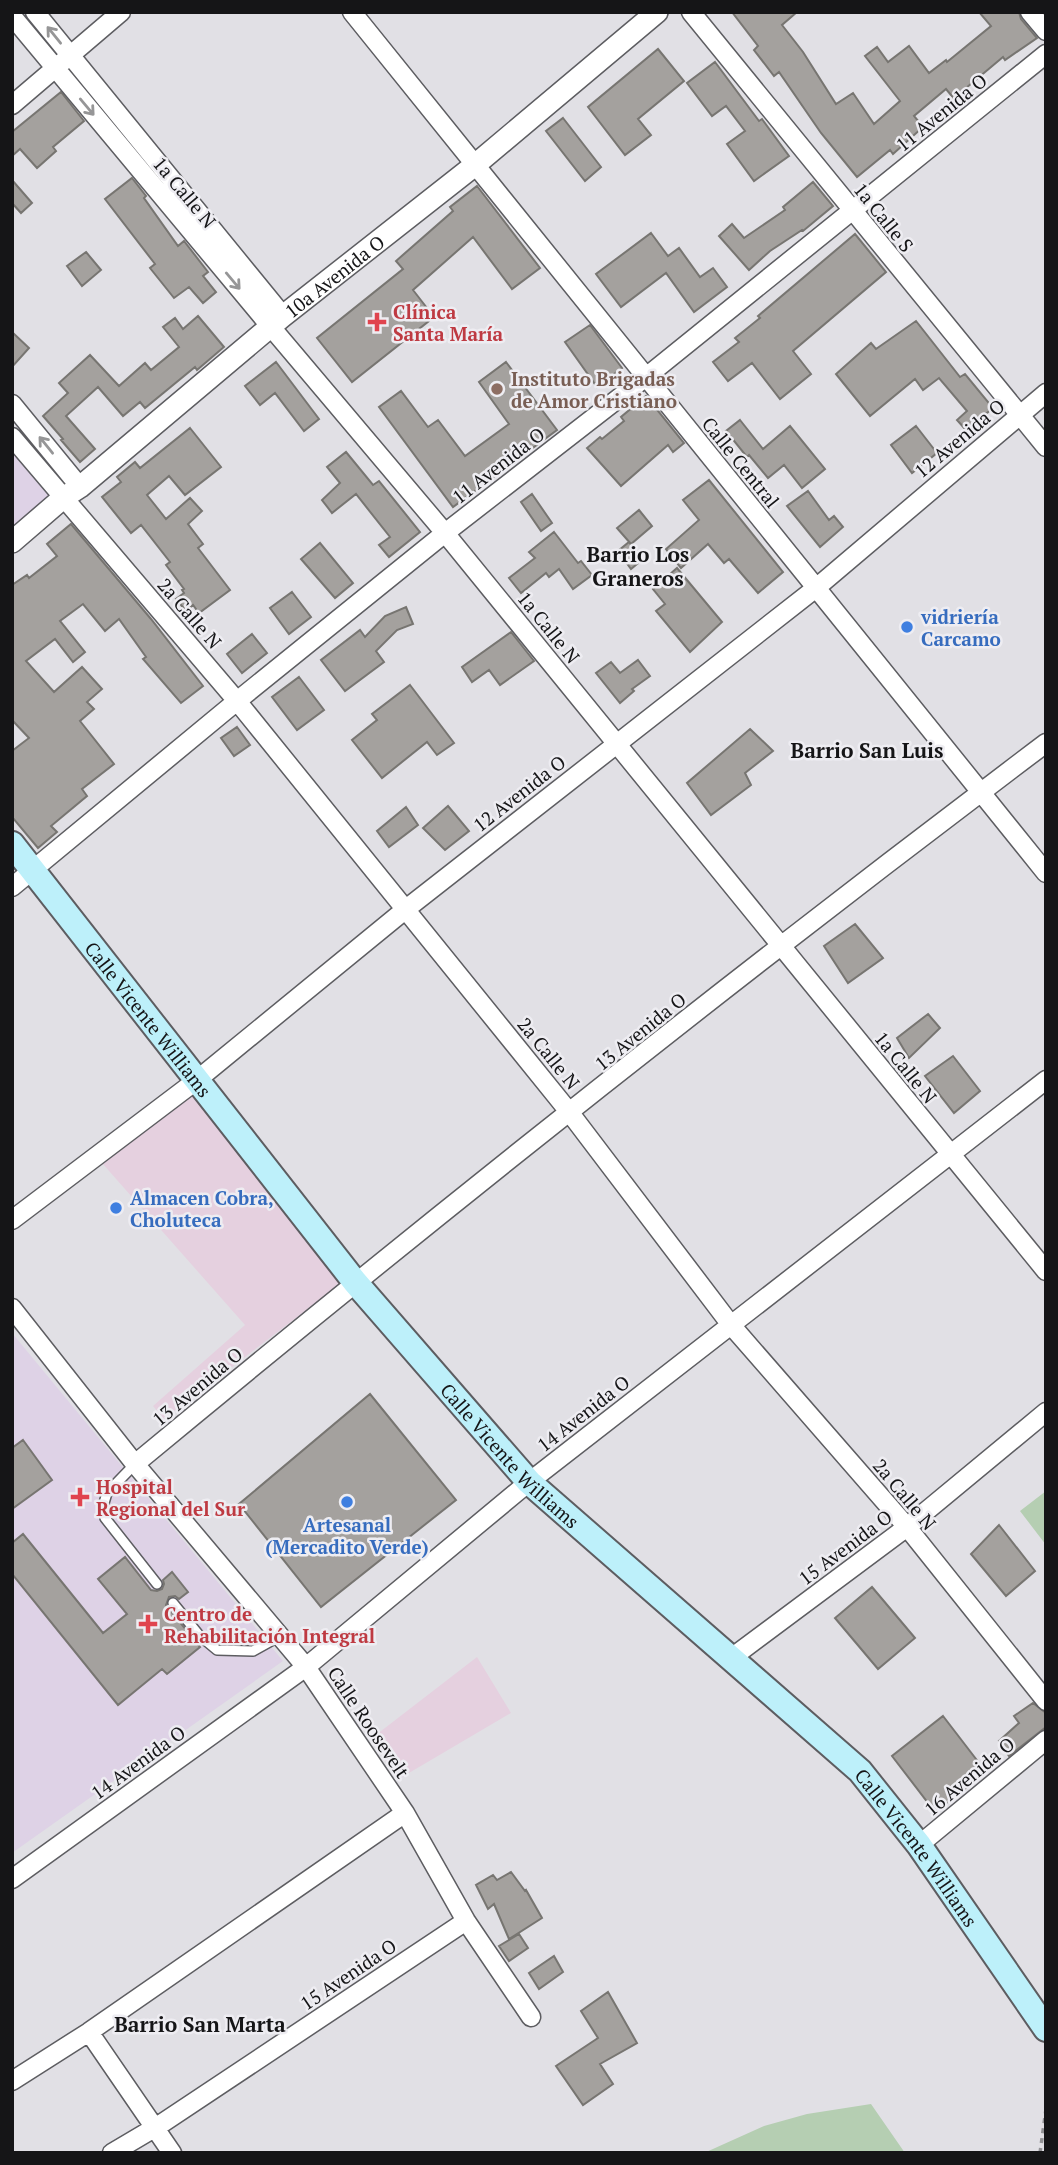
<svg xmlns="http://www.w3.org/2000/svg" width="1058" height="2165" viewBox="0 0 1058 2165" font-family="'PT Serif',serif">
  <rect width="100%" height="100%" fill="#e1e0e5"/>
  <!-- commercial -->
  <path fill="#e5d0df" d="M195,1093L343,1282L164,1419L153,1406L245,1325L102,1163Z
    M477,1657L511,1713L397,1780L372,1738Z"/>
  <!-- medical -->
  <path fill="#ded2e6" d="M12,445L58,499L12,539Z
    M12,1333L283,1661L12,1853Z"/>
  <!-- green -->
  <path fill="#b5ceb2" d="M1046,1491V1545L1020,1511Z
    M871,2104L905,2153H704L764,2126L807,2114Z"/>
  <!-- building -->
  <path fill="#a4a19e" stroke="#777571" stroke-width="2" d="M732,12H797L782,25L803,52L836,104L853,93L874,124L900,101L865,56L877,47L888,62L909,46L929,73L946,60L947,62L991,26L979,12H1019L1021,19L1037,38L1005,60L1003,57L966,88L969,91L956,101L946,89L914,116L923,127L893,154L890,150L857,177L821,133L779,72L774,76L754,50L758,46Z
    M658,49L684,81L638,119L651,135L625,155L588,107Z
    M715,62L759,121L762,119L789,156L754,181L727,144L745,131L726,106L712,116L687,83Z
    M61,92L84,121L53,147L56,151L37,168L20,149L12,156V132Z
    M563,118L601,167L585,181L546,131Z
    M132,178L146,196L144,198L178,246L184,241L208,272L203,276L216,292L203,303L189,287L174,298L150,268L155,264L105,199Z
    M12,180L32,203L21,213L12,203Z
    M813,182L833,206L803,231L802,230L770,251L749,270L719,236L732,224L744,238L785,210L783,207Z
    M477,186L540,268L512,289L473,237L413,290L434,317L352,382L317,338L403,269L396,261L453,211L450,207Z
    M651,233L668,256L679,248L700,277L713,268L727,287L694,312L666,273L621,307L596,274Z
    M855,234L886,272L793,351L811,374L780,399L752,363L728,381L713,362L739,342L735,338L760,318L758,316Z
    M86,252L101,270L82,286L67,266Z
    M198,316L224,347L197,370L195,367L145,408L140,402L123,416L98,387L66,416L95,449L80,462L61,440L63,439L43,416L68,393L59,383L90,355L119,386L145,363L151,370L179,347L163,327L175,318L183,329Z
    M916,321L960,377L965,374L993,408L966,430L957,420L967,411L939,378L923,390L915,379L870,416L836,374L871,343L876,349Z
    M590,325L622,368L597,387L565,342Z
    M12,332L29,348L12,367Z
    M276,362L319,419L304,431L275,393L260,405L245,386Z
    M506,362L557,430L453,507L379,407L401,391L428,427L438,420L465,456L509,424L479,382Z
    M646,396L684,443L673,452L668,445L621,486L587,448L600,437L602,439L624,421L621,417Z
    M740,420L763,449L790,426L825,469L802,488L784,465L768,478L749,455L747,457L726,431Z
    M916,426L937,453L912,473L891,445Z
    M190,428L221,467L185,495L169,476L147,495L166,519L190,498L202,511L188,524L203,544L198,548L230,590L199,613L193,605L186,611L176,599L184,593L182,590L184,589L166,565L170,562L141,525L131,533L102,497L121,482L117,477L135,462L140,468Z
    M346,452L373,485L379,481L420,532L389,557L379,545L390,537L356,494L332,513L322,500L340,483L327,467Z
    M709,480L783,572L758,593L729,559L724,563L708,544L681,568L666,549L699,520L683,500Z
    M808,491L829,520L834,516L843,527L820,547L787,506Z
    M532,494L552,523L541,531L521,502Z
    M639,510L652,526L631,544L617,528Z
    M71,524L151,619L203,686L181,703L143,659L146,657L119,619L105,631L83,604L60,621L85,652L73,662L55,639L26,661L54,692L82,667L102,689L87,702L94,709L80,721L114,764L82,789L87,796L51,826L57,832L38,848L12,817V751L29,738L12,720V585L27,575L29,578L57,556L47,544Z
    M554,532L578,563L581,561L592,575L573,589L559,569L549,577L546,573L521,593L509,578L535,558L529,552Z
    M629,542L643,559L631,569L618,551Z
    M320,543L353,583L335,598L301,559Z
    M677,568L722,622L690,652L656,611L665,604L653,589Z
    M292,592L311,617L289,634L270,608Z
    M406,607L413,624L397,630L376,651L384,662L345,691L321,660L360,630L365,637L385,616Z
    M511,632L534,661L500,685L489,670L472,682L462,667Z
    M252,634L267,653L242,673L227,654Z
    M638,660L650,676L632,689L634,691L620,703L596,673L611,662L620,673Z
    M299,677L324,710L297,730L272,697Z
    M410,685L454,743L437,755L427,742L382,778L352,740L377,720L372,714Z
    M237,727L250,745L234,756L221,738Z
    M750,729L773,751L745,773L751,785L711,815L687,783Z
    M448,806L469,831L445,850L423,828Z
    M406,807L418,825L389,847L377,831Z
    M855,924L883,958L848,983L824,946Z
    M928,1014L940,1028L909,1058L897,1038Z
    M953,1056L980,1091L954,1113L925,1076Z
    M370,1394L456,1500L321,1607L239,1504Z
    M23,1440L52,1480L12,1509V1448Z
    M999,1525L1035,1571L1006,1596L971,1554Z
    M23,1534L103,1633L127,1614L98,1579L125,1557L151,1590L157,1591L162,1589L164,1584L163,1580L172,1572L188,1592L179,1599L175,1596L169,1597L166,1605L200,1647L167,1674L162,1669L118,1705L12,1574V1543Z
    M872,1587L915,1638L878,1669L835,1618Z
    M1033,1703L1046,1713V1727L1009,1756L999,1741L1019,1723L1014,1716Z
    M943,1716L986,1772L935,1812L892,1756Z
    M511,1872L525,1891L526,1890L542,1918L509,1939L494,1904L488,1909L476,1885L493,1875L497,1880Z
    M519,1934L528,1948L509,1961L499,1946Z
    M554,1956L563,1972L539,1989L529,1973Z
    M608,1992L637,2043L600,2064L613,2084L583,2105L556,2066L598,2038L581,2011Z"/>
  <g fill="none" stroke-linecap="round" stroke-linejoin="round">
    <defs>
      <path id="service" d="M135,1464L107,1493L104,1503L105,1518L157,1584
        M173,1603L199,1635L217,1650L253,1651L280,1636"/>
      <path id="minor" d="M35,12L283,316
        M352,12L1046,873
        M691,12L1046,447
        M1030,12L1046,31
        M12,16L271,327L445,533L1046,1271
        M12,105L121,12
        M12,404L80,487
        M12,437L237,701L570,1113L731,1325L907,1527L1046,1701
        M12,887L237,701L445,533L646,377L1046,54
        M12,1220L197,1080L406,909L816,588L1046,393
        M12,1308L135,1464L306,1667L405,1813L466,1921L531,2017
        M135,1464C433,1217 737,976 1046,743
        M730,1659L907,1527L1046,1412
        M919,1845L1046,1740
        M12,1879L306,1667L529,1482L1046,1080
        M89,2032L172,2153
        M12,2081L89,2032L405,1813
        M112,2153L161,2124L466,1921"/>
      <g id="tertiary">
        <path id="s1" d="M12,542L63,498L80,487L283,316L475,165L657,12"/>
      </g>
      <g id="secondary">
        <path id="s2" d="M12,844L355,1282L529,1482L860,1771L919,1845L1046,2029"/>
      </g>
    </defs>
    <!-- service casing -->
    <use href="#service" stroke="#5d5d61" stroke-width="12"/>
    <!-- minor casing -->
    <use href="#minor" stroke="#5d5d61" stroke-width="21"/>
    <!-- tertiary casing -->
    <use href="#tertiary" stroke="#5d5d61" stroke-width="24"/>
    <!-- secondary casing -->
    <use href="#secondary" stroke="#5d5d61" stroke-width="28"/>
    <!-- path -->
    <path stroke="#929295" stroke-width="3.5" stroke-dasharray="5 5" stroke-linecap="butt" d="M1040,2153L1046,2109"/>
    <!-- service -->
    <use href="#service" stroke="#fff" stroke-width="9"/>
    <!-- minor -->
    <use href="#minor" stroke="#fff" stroke-width="18"/>
    <!-- tertiary -->
    <use href="#tertiary" stroke="#fff" stroke-width="21"/>
    <!-- secondary -->
    <use href="#secondary" stroke="#bdf0fa" stroke-width="24"/>
  </g>
  <!-- one-way arrows -->
  <defs><path id="oneway-shaft" d="M-6 0H5M1.5-3L5.5 0L1.5 3" fill="none" stroke-width="1.6" stroke-linecap="round" stroke-linejoin="round" transform="scale(1.75)"/></defs>
  <g stroke="#969697">
    <use href="#oneway-shaft" transform="translate(54 35) rotate(-129)"/>
    <use href="#oneway-shaft" transform="translate(87 107) rotate(50)"/>
    <use href="#oneway-shaft" transform="translate(233 281) rotate(50)"/>
    <use href="#oneway-shaft" transform="translate(46 445) rotate(-129)"/>
  </g>
  <!-- markers -->
  <g fill="#e0444e" stroke="#eeedf2" stroke-width="2.5">
    <path d="M373.5 311.5h7v7h7v7h-7v7h-7v-7h-7v-7h7z"/>
    <path d="M76.5 1486.5h7v7h7v7h-7v7h-7v-7h-7v-7h7z"/>
    <path d="M144.5 1613.5h7v7h7v7h-7v7h-7v-7h-7v-7h7z"/>
  </g>
  <circle fill="#8d6e63" stroke="#eeedf2" stroke-width="2.5" cx="497" cy="389" r="7"/>
  <g fill="#3f7fe0" stroke="#eeedf2" stroke-width="2.5">
    <circle cx="907" cy="627" r="7"/>
    <circle cx="116" cy="1208" r="7"/>
    <circle cx="347" cy="1502" r="7"/>
  </g>
  <g text-anchor="middle" dominant-baseline="central" stroke-width="5" stroke-linejoin="round" paint-order="stroke">
    <!-- street labels -->
    <g font-size="19" fill="#151517" stroke="#eeedf2">
      <text transform="translate(941 112) rotate(-39)">11 Avenida O</text>
      <text transform="translate(185 192) rotate(50)">1a Calle N</text>
      <text transform="translate(884 217) rotate(51)">1a Calle S</text>
      <text stroke="none"><textPath href="#s1" startOffset="418">10a Avenida O</textPath></text>
      <text transform="translate(959 438) rotate(-40)">12 Avenida O</text>
      <text transform="translate(741 462) rotate(51)">Calle Central</text>
      <text transform="translate(498 465) rotate(-38)">11 Avenida O</text>
      <text transform="translate(190 613) rotate(49)">2a Calle N</text>
      <text transform="translate(549 627) rotate(51)">1a Calle N</text>
      <text transform="translate(519 793) rotate(-38)">12 Avenida O</text>
      <text stroke="none"><textPath href="#s2" startOffset="222">Calle Vicente Williams</textPath></text>
      <text transform="translate(640 1031) rotate(-39)">13 Avenida O</text>
      <text transform="translate(549 1053) rotate(51)">2a Calle N</text>
      <text transform="translate(906 1067) rotate(51)">1a Calle N</text>
      <text transform="translate(197 1386) rotate(-40)">13 Avenida O</text>
      <text transform="translate(583 1413) rotate(-38)">14 Avenida O</text>
      <text stroke="none"><textPath href="#s2" startOffset="789">Calle Vicente Williams</textPath></text>
      <text transform="translate(905 1494) rotate(50)">2a Calle N</text>
      <text transform="translate(845 1547) rotate(-37)">15 Avenida O</text>
      <text transform="translate(369 1722) rotate(56)">Calle Roosevelt</text>
      <text transform="translate(138 1762) rotate(-36)">14 Avenida O</text>
      <text transform="translate(969 1776) rotate(-40)">16 Avenida O</text>
      <text stroke="none"><textPath href="#s2" startOffset="1356">Calle Vicente Williams</textPath></text>
      <text transform="translate(348 1974) rotate(-34)">15 Avenida O</text>
    </g>
    <!-- health labels -->
    <g font-size="19" font-weight="bold" fill="#be3a42" stroke="#eeedf2" text-anchor="start">
      <text x="393" y="311">Clínica<tspan x="393" dy="22">Santa María</tspan></text>
      <text x="96" y="1486">Hospital<tspan x="96" dy="22">Regional del Sur</tspan></text>
      <text x="164" y="1613">Centro de<tspan x="164" dy="22">Rehabilitación Integral</tspan></text>
    </g>
    <!-- education labels -->
    <g font-size="19" font-weight="bold" fill="#785e54" stroke="#eeedf2" text-anchor="start">
      <text x="511" y="378">Instituto Brigadas<tspan x="511" dy="22">de Amor Cristiano</tspan></text>
    </g>
    <!-- shop labels -->
    <g font-size="19" font-weight="bold" fill="#366cbe" stroke="#eeedf2" text-anchor="start">
      <text x="921" y="616">vidriería<tspan x="921" dy="22">Carcamo</tspan></text>
      <text x="130" y="1197">Almacen Cobra,<tspan x="130" dy="22">Choluteca</tspan></text>
      <text x="347" y="1524" text-anchor="middle">Artesanal<tspan x="347" dy="22">(Mercadito Verde)</tspan></text>
    </g>
    <!-- neighbourhood labels -->
    <g font-size="21" font-weight="bold" fill="#151517" stroke="#eeedf2">
      <text x="638" y="554">Barrio Los<tspan x="638" dy="24">Graneros</tspan></text>
      <text x="867" y="750">Barrio San Luis</text>
      <text x="200" y="2024">Barrio San Marta</text>
    </g>
  </g>
  <!-- border -->
  <rect width="1058" height="2165" fill="none" stroke="#151517" stroke-width="28"/>
</svg>
